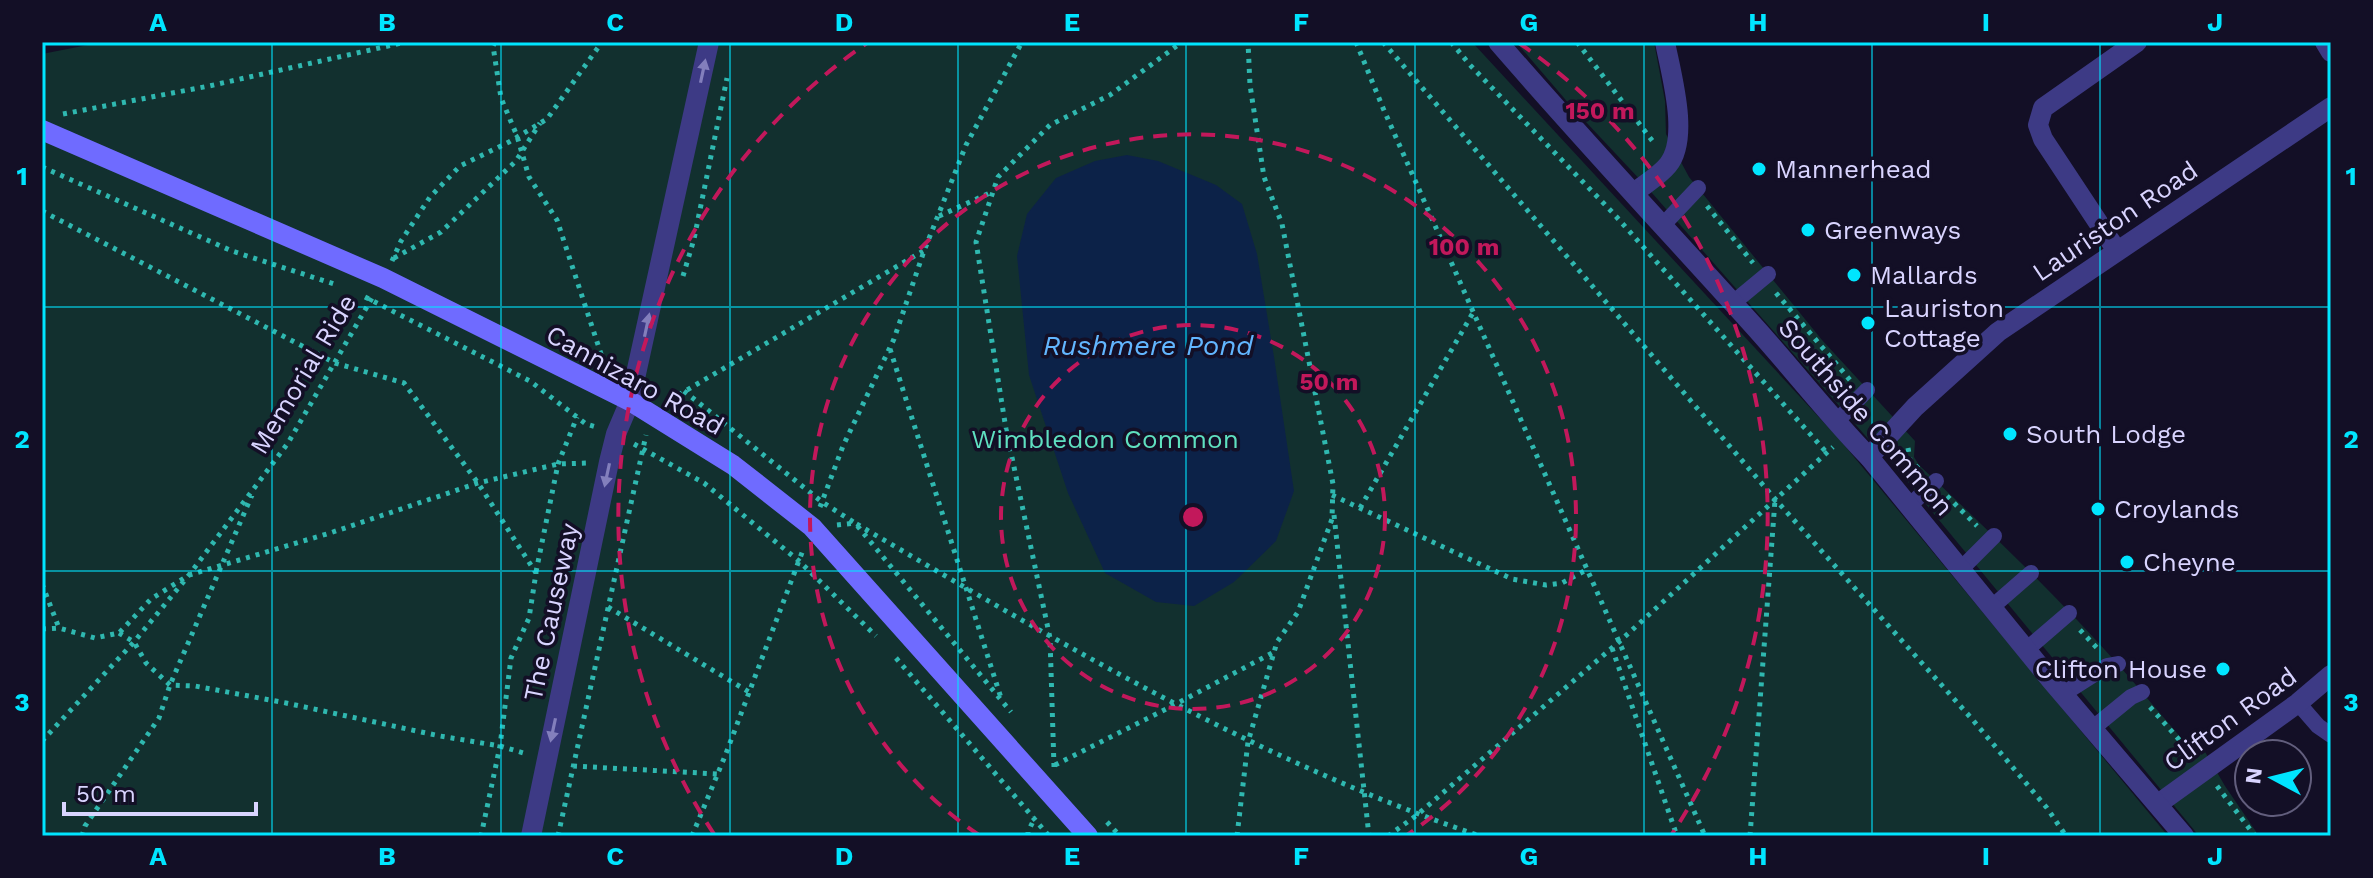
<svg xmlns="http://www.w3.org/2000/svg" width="2373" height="878" viewBox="0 0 2373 878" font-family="'Work Sans',sans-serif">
  <rect width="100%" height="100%" fill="#130f26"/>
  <!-- green -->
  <path fill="#12302f" d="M103,42H1472L1840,440L2168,836H42V54Z
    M1516,42H1654L1665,101L1666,134L1689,177L1822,340L1915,441L1914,457L1919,465C1986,528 2053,592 2115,661C2139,688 2163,717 2187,745H2201L2225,786L2259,836H2199L1883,452L1877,449L1645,185L1570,105Z"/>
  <!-- water -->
  <path fill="#0c2248" d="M1127,155L1158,161L1216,185L1242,204L1257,254L1274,357L1294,491L1276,541L1234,582L1194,606L1156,602L1105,573L1068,493L1029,375L1017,256L1027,214L1056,178L1095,161Z"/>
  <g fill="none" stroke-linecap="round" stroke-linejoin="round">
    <!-- path -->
    <path stroke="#2fb8b0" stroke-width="5" stroke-dasharray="4 6" stroke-linecap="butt" d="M495,42L493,46L501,98L517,136L529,177L557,220L601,354V362
      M1356,42L1383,108L1705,836
      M1383,42L1775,499L1972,719L2047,808L2066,836
      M1451,42L1470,65L1613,213L1827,453
      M1577,42L1654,143
      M63,114L209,86L406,42
      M42,167L232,251L334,284
      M1707,206L1753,263
      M42,211L335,363L404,383L478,483L536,573L529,618L511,658L500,746L481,836
      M939,216L992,192
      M394,258L441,232L516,161L540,123
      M392,261L401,241L430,197L460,166L509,142L547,119L602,42
      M683,276L694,239L727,78
      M1776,293L1850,380
      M365,297L530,381L586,424L596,427
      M890,349L1001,698
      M684,391L822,502L855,523L1011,712
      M670,400L923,251
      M634,444L704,483L799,561L876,636
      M1908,448L1910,460L1920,470
      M1332,495L1512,579L1546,585L1562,583L1588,569
      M1947,496L1977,526
      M820,507L843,446L894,339L924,251L966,145L1022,42
      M1360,508L1474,311
      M1334,515L1369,836
      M837,525L855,523C1056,641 1258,761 1480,836
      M536,572L558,464L577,417
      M42,584L59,628
      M608,607L749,692
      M42,629L59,628L95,638L119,633L151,599L189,575L330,533L478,483L558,464L588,463
      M2080,630L2098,649
      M119,633L134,642L146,663L170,685L195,686L286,703L440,736L500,746L527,754
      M1612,648L1677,836
      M896,658L1049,836
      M2150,707L2191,753
      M42,741L134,642L189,575L288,443L372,298
      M1055,765L1176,704L1274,652
      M573,766L718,774
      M1054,767L1050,638L1006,429L976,242L998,177L1050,125L1110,95L1182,42
      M2217,786L2255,836
      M1107,822L1120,836
      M82,836L85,826L159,718L170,685L252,495
      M558,836L646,435
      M692,836L725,756L803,550
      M1028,836V832L1035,817
      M1237,836L1248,742L1277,642L1298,612L1332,519L1333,484L1282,224L1264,177L1250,85L1248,42
      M1388,836L1417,815L1620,641L1833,447
      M1750,836L1775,500"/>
    <!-- service -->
    <path stroke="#3d3a85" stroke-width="16" d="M1663,225L1698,188
      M1733,303L1768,274
      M1836,422L1867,390
      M1909,506L1936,481
      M1961,569L1994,536
      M1992,607L2031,573
      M2026,650L2069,613
      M2063,694L2107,666L2118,664
      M2298,703L2318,726L2331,735
      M2093,728L2131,697L2142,692"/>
    <!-- minor -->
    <path stroke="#3d3a85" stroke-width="20" d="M2325,42L2331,52
      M1634,193C1645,184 1659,176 1668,165C1690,138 1671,74 1665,42
      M2117,251L2043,139L2038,125L2043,108L2137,42
      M1869,457L1915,407L1998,332L2331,107
      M2158,804L2298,703L2331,675
      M531,836L609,462L616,434L630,401L709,42"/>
    <!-- tertiary -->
    <path stroke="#3d3a85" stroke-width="20" d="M1498,42C1581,138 1667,230 1752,324C1792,368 1828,415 1869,457L2050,679L2184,836"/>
    <!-- secondary -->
    <path stroke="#6f6bff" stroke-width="20" d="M42,130L383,278L630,401L733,465L812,527L1088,836"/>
  </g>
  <!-- one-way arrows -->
  <defs><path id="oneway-solid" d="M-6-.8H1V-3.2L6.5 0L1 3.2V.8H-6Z" transform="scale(2)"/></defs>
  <g fill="#837fbc">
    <use href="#oneway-solid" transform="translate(703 71) rotate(-78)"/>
    <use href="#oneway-solid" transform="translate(647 325) rotate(-78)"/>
    <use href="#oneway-solid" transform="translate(607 475) rotate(102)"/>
    <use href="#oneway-solid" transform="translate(553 730) rotate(102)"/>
  </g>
  <!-- grid -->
  <path fill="none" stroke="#00e5ff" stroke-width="2" stroke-opacity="0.55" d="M272,42V836M501,42V836M730,42V836M958,42V836M1186,42V836M1415,42V836M1644,42V836M1872,42V836M2100,42V836M42,307H2331M42,571H2331"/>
  <!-- distance rings -->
  <g fill="none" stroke="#c2185b" stroke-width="4" stroke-dasharray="14 10">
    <circle cx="1193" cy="517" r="192"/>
    <path d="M979 835A383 383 0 1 1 1407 835"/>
    <path d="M714 834A575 575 0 0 1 867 43M1519 43A575 575 0 0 1 1672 834"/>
  </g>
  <!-- markers -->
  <g fill="#00e5ff" stroke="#130f26" stroke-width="3">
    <circle cx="1759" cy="169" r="8"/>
    <circle cx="1808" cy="230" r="8"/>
    <circle cx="1854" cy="275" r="8"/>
    <circle cx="1868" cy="323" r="8"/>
    <circle cx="2010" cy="434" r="8"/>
    <circle cx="2098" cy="509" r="8"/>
    <circle cx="2127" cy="562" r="8"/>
    <circle cx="2223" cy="669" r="8"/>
  </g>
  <g text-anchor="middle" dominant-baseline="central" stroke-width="7" stroke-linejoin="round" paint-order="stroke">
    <!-- poi labels -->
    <g font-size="26" fill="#d9d4ff" stroke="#130f26" text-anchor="start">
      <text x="1775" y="169">Mannerhead</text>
      <text x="1824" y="230">Greenways</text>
      <text x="1870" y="275">Mallards</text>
      <text x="1884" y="308">Lauriston<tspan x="1884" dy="30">Cottage</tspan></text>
      <text x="2026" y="434">South Lodge</text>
      <text x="2114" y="509">Croylands</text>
      <text x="2143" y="562">Cheyne</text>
      <text x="2207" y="669" text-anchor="end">Clifton House</text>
    </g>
    <!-- street labels -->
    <g font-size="26" fill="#d9d4ff" stroke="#130f26">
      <text transform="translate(2115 221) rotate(-34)">Lauriston Road</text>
      <text transform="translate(303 374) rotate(-59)">Memorial Ride</text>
      <text transform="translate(635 380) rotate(29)">Cannizaro Road</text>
      <text transform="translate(1866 417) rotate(49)">Southside Common</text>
      <text transform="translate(551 612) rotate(-78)">The Causeway</text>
      <text transform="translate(2230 719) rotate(-36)">Clifton Road</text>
    </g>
    <!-- park labels -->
    <g font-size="26" fill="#5fe0c0" stroke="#130f26">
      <text x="1105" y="439">Wimbledon Common</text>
    </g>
    <!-- water labels -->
    <g font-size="28" font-style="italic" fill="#62b6ff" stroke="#130f26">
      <text x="1148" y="345">Rushmere Pond</text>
    </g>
  </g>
  <circle cx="1193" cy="517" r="12" fill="#c2185b" stroke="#130f26" stroke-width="4"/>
  <g font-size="24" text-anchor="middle" font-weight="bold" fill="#c2185b" stroke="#130f26" stroke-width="7" stroke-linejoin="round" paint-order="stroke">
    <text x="1600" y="119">150 m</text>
    <text x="1464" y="255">100 m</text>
    <text x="1329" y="390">50 m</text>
  </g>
  <!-- border -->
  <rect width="2373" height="878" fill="none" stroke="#130f26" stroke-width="88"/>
  <!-- north arrow -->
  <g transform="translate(2273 778) rotate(277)"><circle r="38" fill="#130f26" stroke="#625e7d" stroke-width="2"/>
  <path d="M0-6L14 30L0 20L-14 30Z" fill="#00e5ff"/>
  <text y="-12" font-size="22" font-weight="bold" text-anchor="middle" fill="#d9d4ff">N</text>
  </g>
  <!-- scale -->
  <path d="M64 802v12h192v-12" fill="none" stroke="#d9d4ff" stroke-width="4"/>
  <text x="76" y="802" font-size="24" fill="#d9d4ff" stroke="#130f26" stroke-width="6" paint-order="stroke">50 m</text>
  <rect x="44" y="44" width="2285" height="790" fill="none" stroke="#00e5ff" stroke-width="3"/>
  <g font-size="26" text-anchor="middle" font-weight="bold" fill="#00e5ff">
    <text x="158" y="31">A</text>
    <text x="387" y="31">B</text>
    <text x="615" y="31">C</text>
    <text x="844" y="31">D</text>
    <text x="1072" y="31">E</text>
    <text x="1301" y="31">F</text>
    <text x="1529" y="31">G</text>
    <text x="1758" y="31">H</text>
    <text x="1986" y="31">I</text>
    <text x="2215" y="31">J</text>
    <text x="22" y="185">1</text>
    <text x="2351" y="185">1</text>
    <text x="22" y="448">2</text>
    <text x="2351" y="448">2</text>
    <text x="22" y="711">3</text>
    <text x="2351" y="711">3</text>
    <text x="158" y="865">A</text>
    <text x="387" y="865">B</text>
    <text x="615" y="865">C</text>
    <text x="844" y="865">D</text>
    <text x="1072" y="865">E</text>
    <text x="1301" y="865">F</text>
    <text x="1529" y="865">G</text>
    <text x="1758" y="865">H</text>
    <text x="1986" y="865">I</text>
    <text x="2215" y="865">J</text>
  </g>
</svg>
